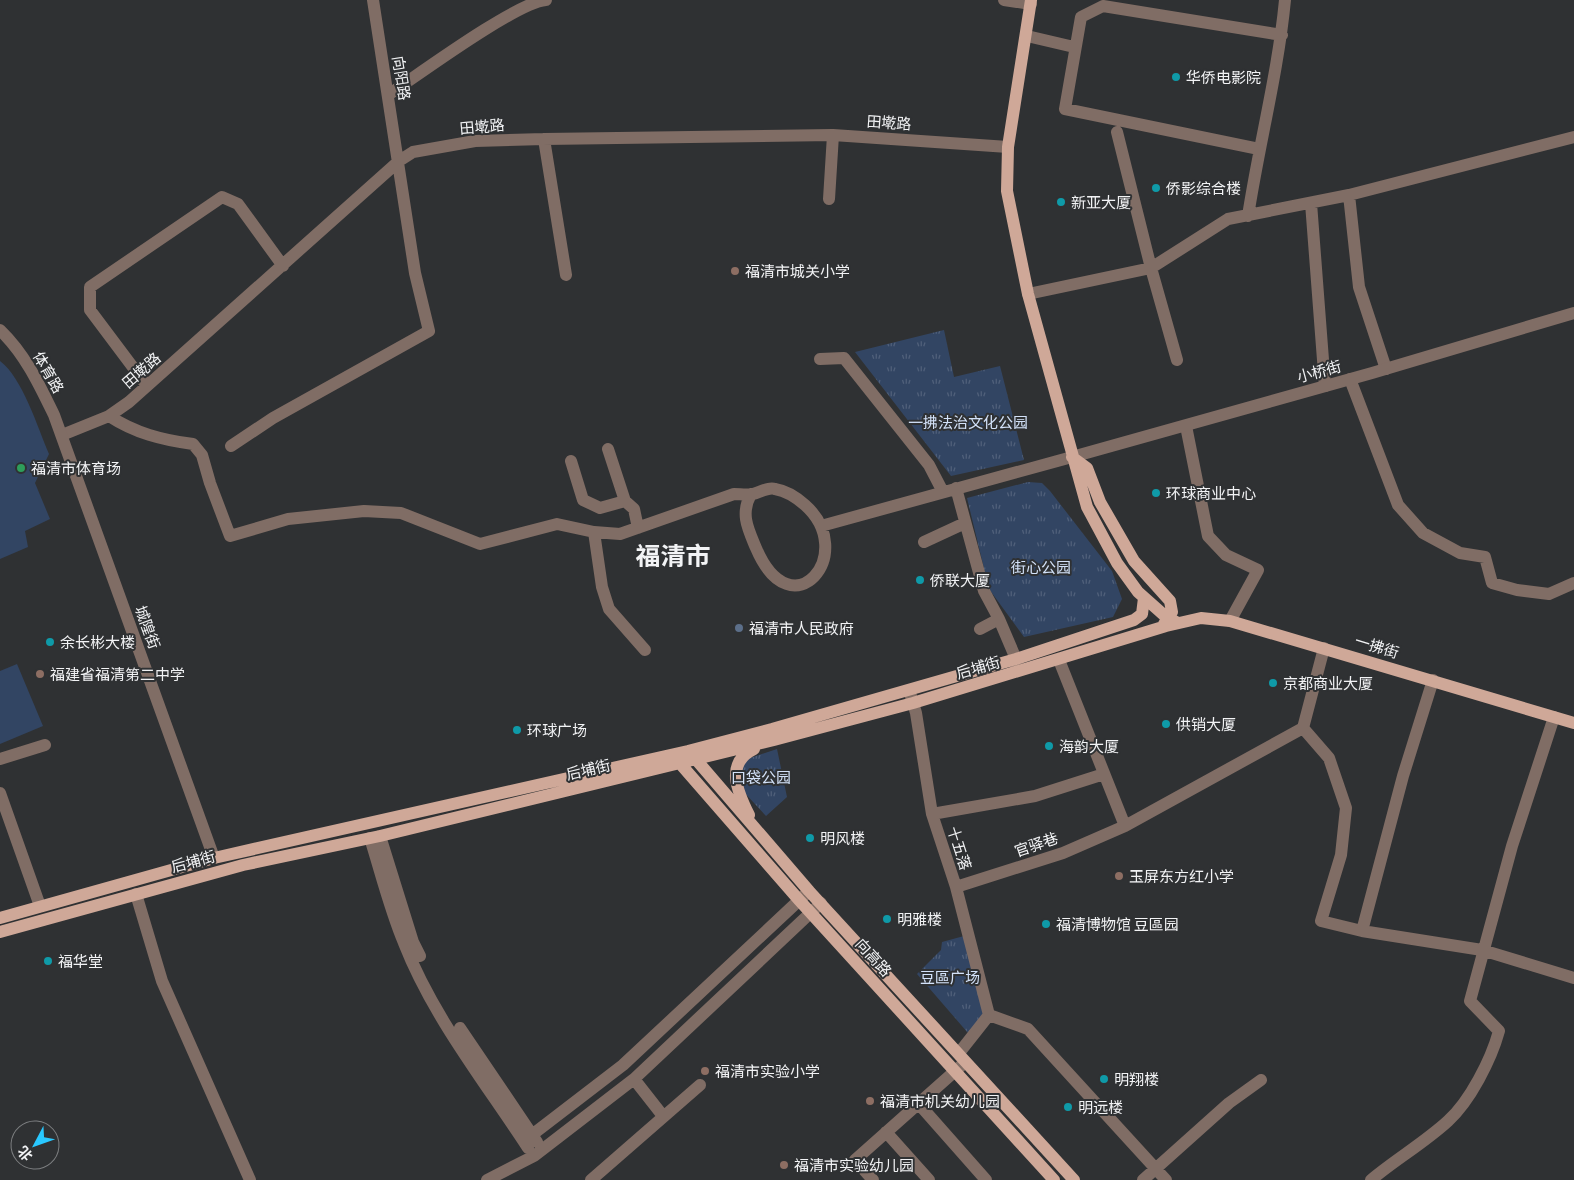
<svg xmlns="http://www.w3.org/2000/svg" width="1574" height="1180" viewBox="0 0 1574 1180" font-family="Commissioner,'Noto Sans SC',sans-serif">
  <defs>
    <pattern id="park-tufts" width="24" height="20" patternUnits="userSpaceOnUse" patternTransform="scale(1.25)"><rect width="24" height="20" fill="#324563"/><path d="M3 7l-1-3M5 7V3M7 7l1-3M15 17l-1-3M17 17v-4M19 17l1-3" fill="none" stroke="#50607a"/></pattern>
  </defs>
  <rect width="100%" height="100%" fill="#2f3133"/>
  <!-- park -->
  <path fill="url(#park-tufts)" d="M944,330L954,377L1000,366L1024,460L951,476L855,352Z
    M1028,482L1042,483L1050,491L1112,571L1122,599L1113,617L1024,637L989,589L967,498Z
    M777,749L787,797L766,816L741,789L740,766L747,759Z
    M964,936L984,1015L968,1033L917,974L941,950L942,942Z"/>
  <!-- pitch -->
  <path fill="#324563" d="M0,361C22,377 38,428 49,454L35,483L50,519L25,531L28,547L0,559Z
    M17,664L43,726L0,744V671Z"/>
  <g fill="none" stroke-linecap="round" stroke-linejoin="round">
    <!-- minor -->
    <path stroke="#806d65" stroke-width="12" d="M1004,0L1031,4
      M1027,36L1074,47
      M388,95C418,75 517,2 546,0
      M1117,132L1151,268L1177,360
      M544,139L566,275
      M1259,149L1065,109L1081,17L1103,6L1282,35
      M1349,195L1359,287L1386,369
      M829,199L833,135
      M1311,203L1325,386
      M1248,216C1259,144 1278,73 1285,0
      M1028,294L1151,268L1228,219L1349,195L1574,137
      M820,359L844,358L929,465L943,492
      M1350,379L1398,505L1423,533L1460,553L1485,557L1492,583L1517,590L1549,594L1574,583
      M147,386L90,310V287L222,197L238,204L283,266
      M109,416C135,433 162,440 193,444L202,455L210,483L230,536L288,519L364,511L401,513L480,544L557,524L594,532L620,534L734,494C740,494 747,495 753,494C760,492 769,487 775,489C787,491 796,497 805,505C859,553 792,633 756,548C748,529 740,514 751,494
      M1186,426L1208,536L1226,555L1258,570L1230,621
      M62,435L109,416L129,402L399,161L413,152L475,141L544,139L833,135L1008,147
      M231,446L273,418L429,331L415,273L373,0
      M608,449L625,501L634,509L638,528
      M571,461L583,500L600,508L625,501
      M956,488L984,591L999,619L980,629
      M821,526L1072,457
      M594,532L602,587L609,609L645,650
      M924,542L965,523
      M999,619L1016,659
      M1059,660L1125,826
      M910,693L916,713L932,814L956,887L989,1015
      M1303,728L1329,758L1346,808L1341,855L1321,921L1362,931L1482,950L1574,978
      M0,759L45,745
      M0,793L40,906
      M932,814L1035,796L1104,774
      M380,836L413,942L420,956
      M370,838C381,873 390,910 404,943C433,1017 485,1082 528,1148
      M956,887L1063,853L1125,826L1303,728L1324,648
      M136,894L162,981L250,1180
      M1362,931L1403,776L1433,680
      M989,1015L1028,1029L1166,1180
      M460,1028L537,1142
      M959,1053L989,1015
      M634,1079L663,1116
      M918,1103L986,1180
      M886,1132L929,1180
      M524,1141L623,1065L809,891
      M487,1180L534,1156L634,1079L821,903
      M591,1180L700,1085
      M873,1180L855,1160L963,1064
      M1143,1180L1229,1103L1261,1080
      M1371,1180C1396,1159 1424,1143 1448,1121C1470,1101 1491,1060 1499,1031L1470,1001L1512,846L1554,717"/>
    <!-- tertiary -->
    <path stroke="#806d65" stroke-width="12" d="M0,330C25,354 39,384 54,415L214,858
      M1072,457L1372,373L1574,313"/>
    <!-- primary -->
    <path stroke="#cfa898" stroke-width="12" d="M1031,0L1008,147L1007,191L1028,294L1087,507L1117,563L1138,592L1165,616L1178,623
      M1072,457L1087,468L1100,502L1134,561L1170,601L1172,612L1164,624
      M693,756L809,891L1074,1180
      M677,760L799,900L1054,1180
      M749,815C738,793 724,763 754,749
      M0,918L214,858L688,751L772,729L1016,659L1134,620L1142,614L1144,598
      M0,932L243,865L380,836L774,740L913,703L1166,626L1201,618L1230,621L1574,723"/>
  </g>
  <!-- markers -->
  <g fill="#0f9aa8" stroke="#2f3133" stroke-width="2">
    <circle cx="1176" cy="77" r="5"/>
    <circle cx="1156" cy="188" r="5"/>
    <circle cx="1061" cy="202" r="5"/>
    <circle cx="1156" cy="493" r="5"/>
    <circle cx="920" cy="580" r="5"/>
    <circle cx="50" cy="642" r="5"/>
    <circle cx="1273" cy="683" r="5"/>
    <circle cx="1166" cy="724" r="5"/>
    <circle cx="517" cy="730" r="5"/>
    <circle cx="1049" cy="746" r="5"/>
    <circle cx="810" cy="838" r="5"/>
    <circle cx="887" cy="919" r="5"/>
    <circle cx="1046" cy="924" r="5"/>
    <circle cx="48" cy="961" r="5"/>
    <circle cx="1104" cy="1079" r="5"/>
    <circle cx="1068" cy="1107" r="5"/>
  </g>
  <g fill="#8d6e63" stroke="#2f3133" stroke-width="2">
    <circle cx="735" cy="271" r="5"/>
    <circle cx="40" cy="674" r="5"/>
    <circle cx="1119" cy="876" r="5"/>
    <circle cx="705" cy="1071" r="5"/>
    <circle cx="870" cy="1101" r="5"/>
    <circle cx="784" cy="1165" r="5"/>
  </g>
  <circle fill="#2e9e5b" stroke="#2f3133" stroke-width="2" cx="21" cy="468" r="5"/>
  <circle fill="#5c6f8a" stroke="#2f3133" stroke-width="2" cx="739" cy="628" r="5"/>
  <g text-anchor="middle" dominant-baseline="central" stroke-width="4" stroke-linejoin="round" paint-order="stroke">
    <!-- poi labels -->
    <g font-size="15" fill="#f2f3f5" stroke="#2f3133" text-anchor="start">
      <text x="1186" y="77">华侨电影院</text>
      <text x="1166" y="188">侨影综合楼</text>
      <text x="1071" y="202">新亚大厦</text>
      <text x="745" y="271">福清市城关小学</text>
      <text x="31" y="468">福清市体育场</text>
      <text x="1166" y="493">环球商业中心</text>
      <text x="930" y="580">侨联大厦</text>
      <text x="749" y="628">福清市人民政府</text>
      <text x="60" y="642">余长彬大楼</text>
      <text x="50" y="674">福建省福清第二中学</text>
      <text x="1283" y="683">京都商业大厦</text>
      <text x="1176" y="724">供销大厦</text>
      <text x="527" y="730">环球广场</text>
      <text x="1059" y="746">海韵大厦</text>
      <text x="820" y="838">明风楼</text>
      <text x="1129" y="876">玉屏东方红小学</text>
      <text x="897" y="919">明雅楼</text>
      <text x="1056" y="924">福清博物馆 豆區园</text>
      <text x="58" y="961">福华堂</text>
      <text x="715" y="1071">福清市实验小学</text>
      <text x="1114" y="1079">明翔楼</text>
      <text x="880" y="1101">福清市机关幼儿园</text>
      <text x="1078" y="1107">明远楼</text>
      <text x="794" y="1165">福清市实验幼儿园</text>
    </g>
    <!-- street labels -->
    <g font-size="15" fill="#f2f3f5" stroke="#2f3133">
      <text transform="translate(402 78) rotate(81)">向阳路</text>
      <text transform="translate(889 122) rotate(4)">田墘路</text>
      <text transform="translate(482 126) rotate(-5)">田墘路</text>
      <text transform="translate(141 370) rotate(-41)">田墘路</text>
      <text transform="translate(1319 371) rotate(-15)">小桥街</text>
      <text transform="translate(49 372) rotate(60)">体育路</text>
      <text transform="translate(148 627) rotate(70)">城隍街</text>
      <text transform="translate(1377 646) rotate(17)">一拂街</text>
      <text transform="translate(978 667) rotate(-16)">后埔街</text>
      <text transform="translate(588 769) rotate(-13)">后埔街</text>
      <text transform="translate(1036 844) rotate(-19)">官驿巷</text>
      <text transform="translate(960 848) rotate(72)">十五落</text>
      <text transform="translate(193 861) rotate(-15)">后埔街</text>
      <text transform="translate(874 957) rotate(48)">向高路</text>
    </g>
    <!-- park labels -->
    <g font-size="15" fill="#d3e2f9" stroke="#2f3133">
      <text x="968" y="422">一拂法治文化公园</text>
      <text x="1041" y="567">街心公园</text>
      <text x="761" y="777">口袋公园</text>
      <text x="950" y="977">豆區广场</text>
    </g>
    <!-- town labels -->
    <g font-size="25" font-weight="bold" fill="#f2f3f5" stroke="#2f3133">
      <text x="673" y="555">福清市</text>
    </g>
  </g>
  <!-- north arrow -->
  <g transform="translate(35 1145) rotate(229)"><circle r="24" fill="#2f3133" stroke="#7d7f81"/>
  <path d="M0-4L9 19L0 12L-9 19Z" fill="#29c8ff"/>
  <text y="-8" font-size="14" font-weight="bold" text-anchor="middle" fill="#f2f3f5">北</text>
  </g>
</svg>
